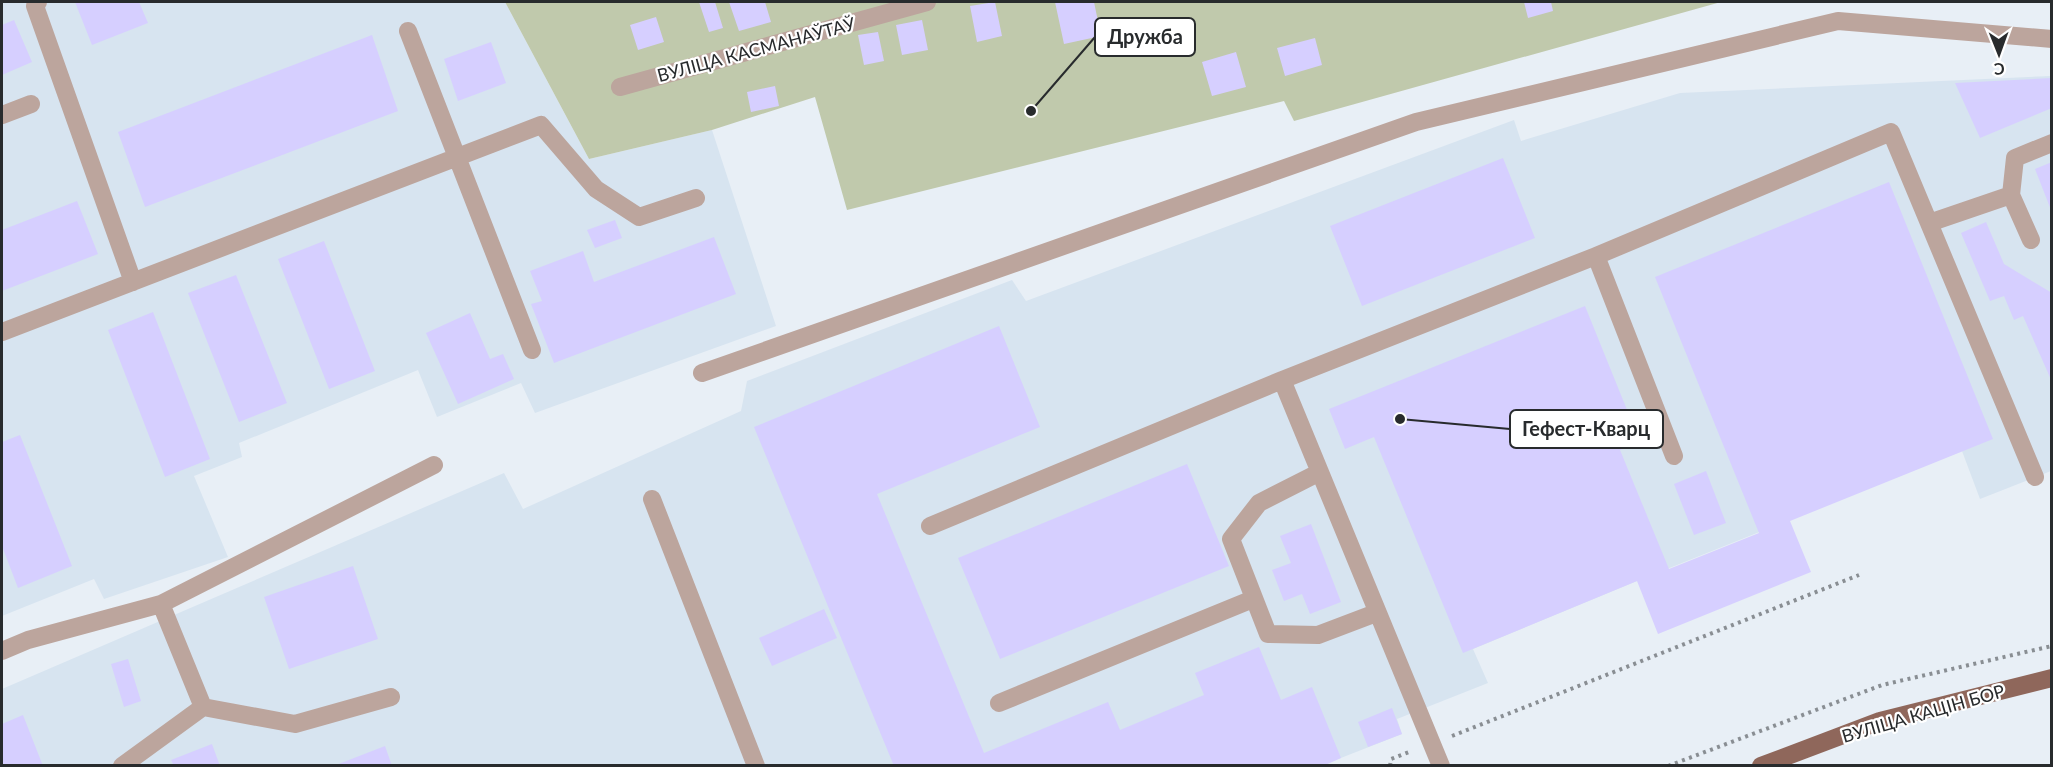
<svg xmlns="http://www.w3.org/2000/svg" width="2053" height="767" viewBox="0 0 2053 767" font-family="Lato,sans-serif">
  <rect width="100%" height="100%" fill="#e8eff6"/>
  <!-- built -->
  <path fill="#d7e4f0" d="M2,2H505L589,159L712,130L776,326L535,413L521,383L437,417L418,370L239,443L242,457L194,476L228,557L104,599L94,579L2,616Z
    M2051,76V471L1980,499L1962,451L1637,581L1473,649L1488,683L1397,719L1402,734L1323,765H2V689L504,473L523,509L741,411L747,381L1012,280L1026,301L1514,120L1521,141L1680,93Z"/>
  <!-- green -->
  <path fill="#c0c9ac" d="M505,2H1721L1294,121L1284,101L847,210L815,97L712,130L589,159Z"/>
  <!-- building -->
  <path fill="#d6cfff" d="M75,2H139L148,23L92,45Z
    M699,2H715L723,28L709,32Z
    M729,2H765L771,22L739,31Z
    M995,2L1002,36L977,42L970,6Z
    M1055,2H1094L1101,36L1064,44Z
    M1524,2H1551L1553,11L1528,18Z
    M656,17L664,42L638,50L630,25Z
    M14,20L32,62L2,75V25Z
    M922,20L928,50L902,55L896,25Z
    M878,32L884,61L864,65L858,35Z
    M372,35L398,111L145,207L118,132Z
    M1315,38L1322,65L1285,76L1277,48Z
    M491,42L506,83L458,101L444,59Z
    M1236,52L1246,87L1212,96L1202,62Z
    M2052,78V108L1980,138L1955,83Z
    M775,86L779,106L751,112L747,92Z
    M1503,158L1535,238L1362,306L1330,226Z
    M2052,162V210H2051L2035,169Z
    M1889,182L1993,439L1790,521L1811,572L1658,634L1637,581L1463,653L1374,437L1345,449L1329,409L1585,306L1640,442L1620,450L1669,569L1759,533L1655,277Z
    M77,201L98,254L2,291V230Z
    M615,220L622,238L595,248L587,230Z
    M1986,222L2004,264L2052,293V382L2023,316L2014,320L2004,296L1990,301L1961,233Z
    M714,237L736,294L554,363L531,304L542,301L530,271L583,251L594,282Z
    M324,241L375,371L329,389L278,259Z
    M236,275L287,403L239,422L188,293Z
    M153,312L210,459L165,477L108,330Z
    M470,313L490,359L503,354L514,379L458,404L426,333Z
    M999,326L1040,427L877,494L984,753L1108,702L1120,730L1204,695L1195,673L1259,647L1281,700L1312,687L1341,758L1323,766H894L754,427Z
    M20,435L72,566L18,588L2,546V442Z
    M1187,464L1229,566L1000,659L958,558Z
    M1706,471L1726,523L1694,535L1674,484Z
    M1311,524L1341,602L1310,614L1302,594L1284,601L1272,570L1291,563L1280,536Z
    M353,566L378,639L289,669L264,597Z
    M824,609L837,638L772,666L759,638Z
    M128,659L141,701L124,707L111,664Z
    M1392,708L1402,734L1368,747L1358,722Z
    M23,715L43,766H2V724Z
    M212,744L220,766H174L171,760Z
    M385,746L392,766H336V765Z"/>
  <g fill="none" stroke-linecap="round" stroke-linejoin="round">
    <!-- path -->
    <path stroke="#898e93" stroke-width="4" stroke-dasharray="3 4.5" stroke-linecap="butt" d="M1452,736L1859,575
      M1390,766L1391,759L1409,752
      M1668,766L1882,685L2052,646"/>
    <!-- minor -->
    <path stroke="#bca59d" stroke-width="18" d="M38,2L35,6L133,282
      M408,31L532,350
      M620,87L927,2
      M2,115L31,104
      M2011,195L2031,240
      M1929,223L2011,195L2015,158L2052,143
      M1596,256L1891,132L2035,477
      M2,332L541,125L596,189L639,217L696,198
      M702,373L1416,122L1838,21L2052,39
      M1282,380L1596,256L1674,456
      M1320,472L1259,503L1231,539L1268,634L1318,635L1376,613
      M652,499L756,766
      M930,526L1282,380L1441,766
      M161,604L203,707L295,724L391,697
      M2,651L28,640L161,604L434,465
      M999,703L1253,599
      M122,766L203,707"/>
    <!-- major -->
    <path stroke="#8f675b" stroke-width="18" d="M1761,766L1880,721L2052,678"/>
  </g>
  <g text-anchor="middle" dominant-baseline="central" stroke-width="4.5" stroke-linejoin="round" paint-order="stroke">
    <!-- street labels -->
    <g font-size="18" fill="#282b2d" stroke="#fff">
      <text transform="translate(756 49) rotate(-15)">ВУЛІЦА КАСМАНАЎТАЎ</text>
      <text transform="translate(1923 713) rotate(-16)">ВУЛІЦА КАЦІН БОР</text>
    </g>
  </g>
  <!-- callouts -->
  <path fill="none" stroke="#282b2d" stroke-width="2" d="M1031 111L1095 37M1400 419L1510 429"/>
  <g fill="#282b2d" stroke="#fff" stroke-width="2">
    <circle cx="1031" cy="111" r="6"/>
    <circle cx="1400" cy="419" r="6"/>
  </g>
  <g fill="#fff" stroke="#282b2d" stroke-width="2">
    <rect x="1095" y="18" width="100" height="38" rx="6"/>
    <rect x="1510" y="410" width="153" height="38" rx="6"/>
  </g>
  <g font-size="20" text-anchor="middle" font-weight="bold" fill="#282b2d">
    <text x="1145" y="44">Дружба</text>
    <text x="1586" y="436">Гефест-Кварц</text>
  </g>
  <!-- border -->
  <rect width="2053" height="767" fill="none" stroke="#282b2d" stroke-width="6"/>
  <!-- north arrow -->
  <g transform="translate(1999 54) rotate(179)" stroke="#ffffff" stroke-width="4.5" paint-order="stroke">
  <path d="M0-4.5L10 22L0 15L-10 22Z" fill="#282b2d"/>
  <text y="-9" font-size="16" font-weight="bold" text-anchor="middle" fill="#282b2d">С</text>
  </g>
</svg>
